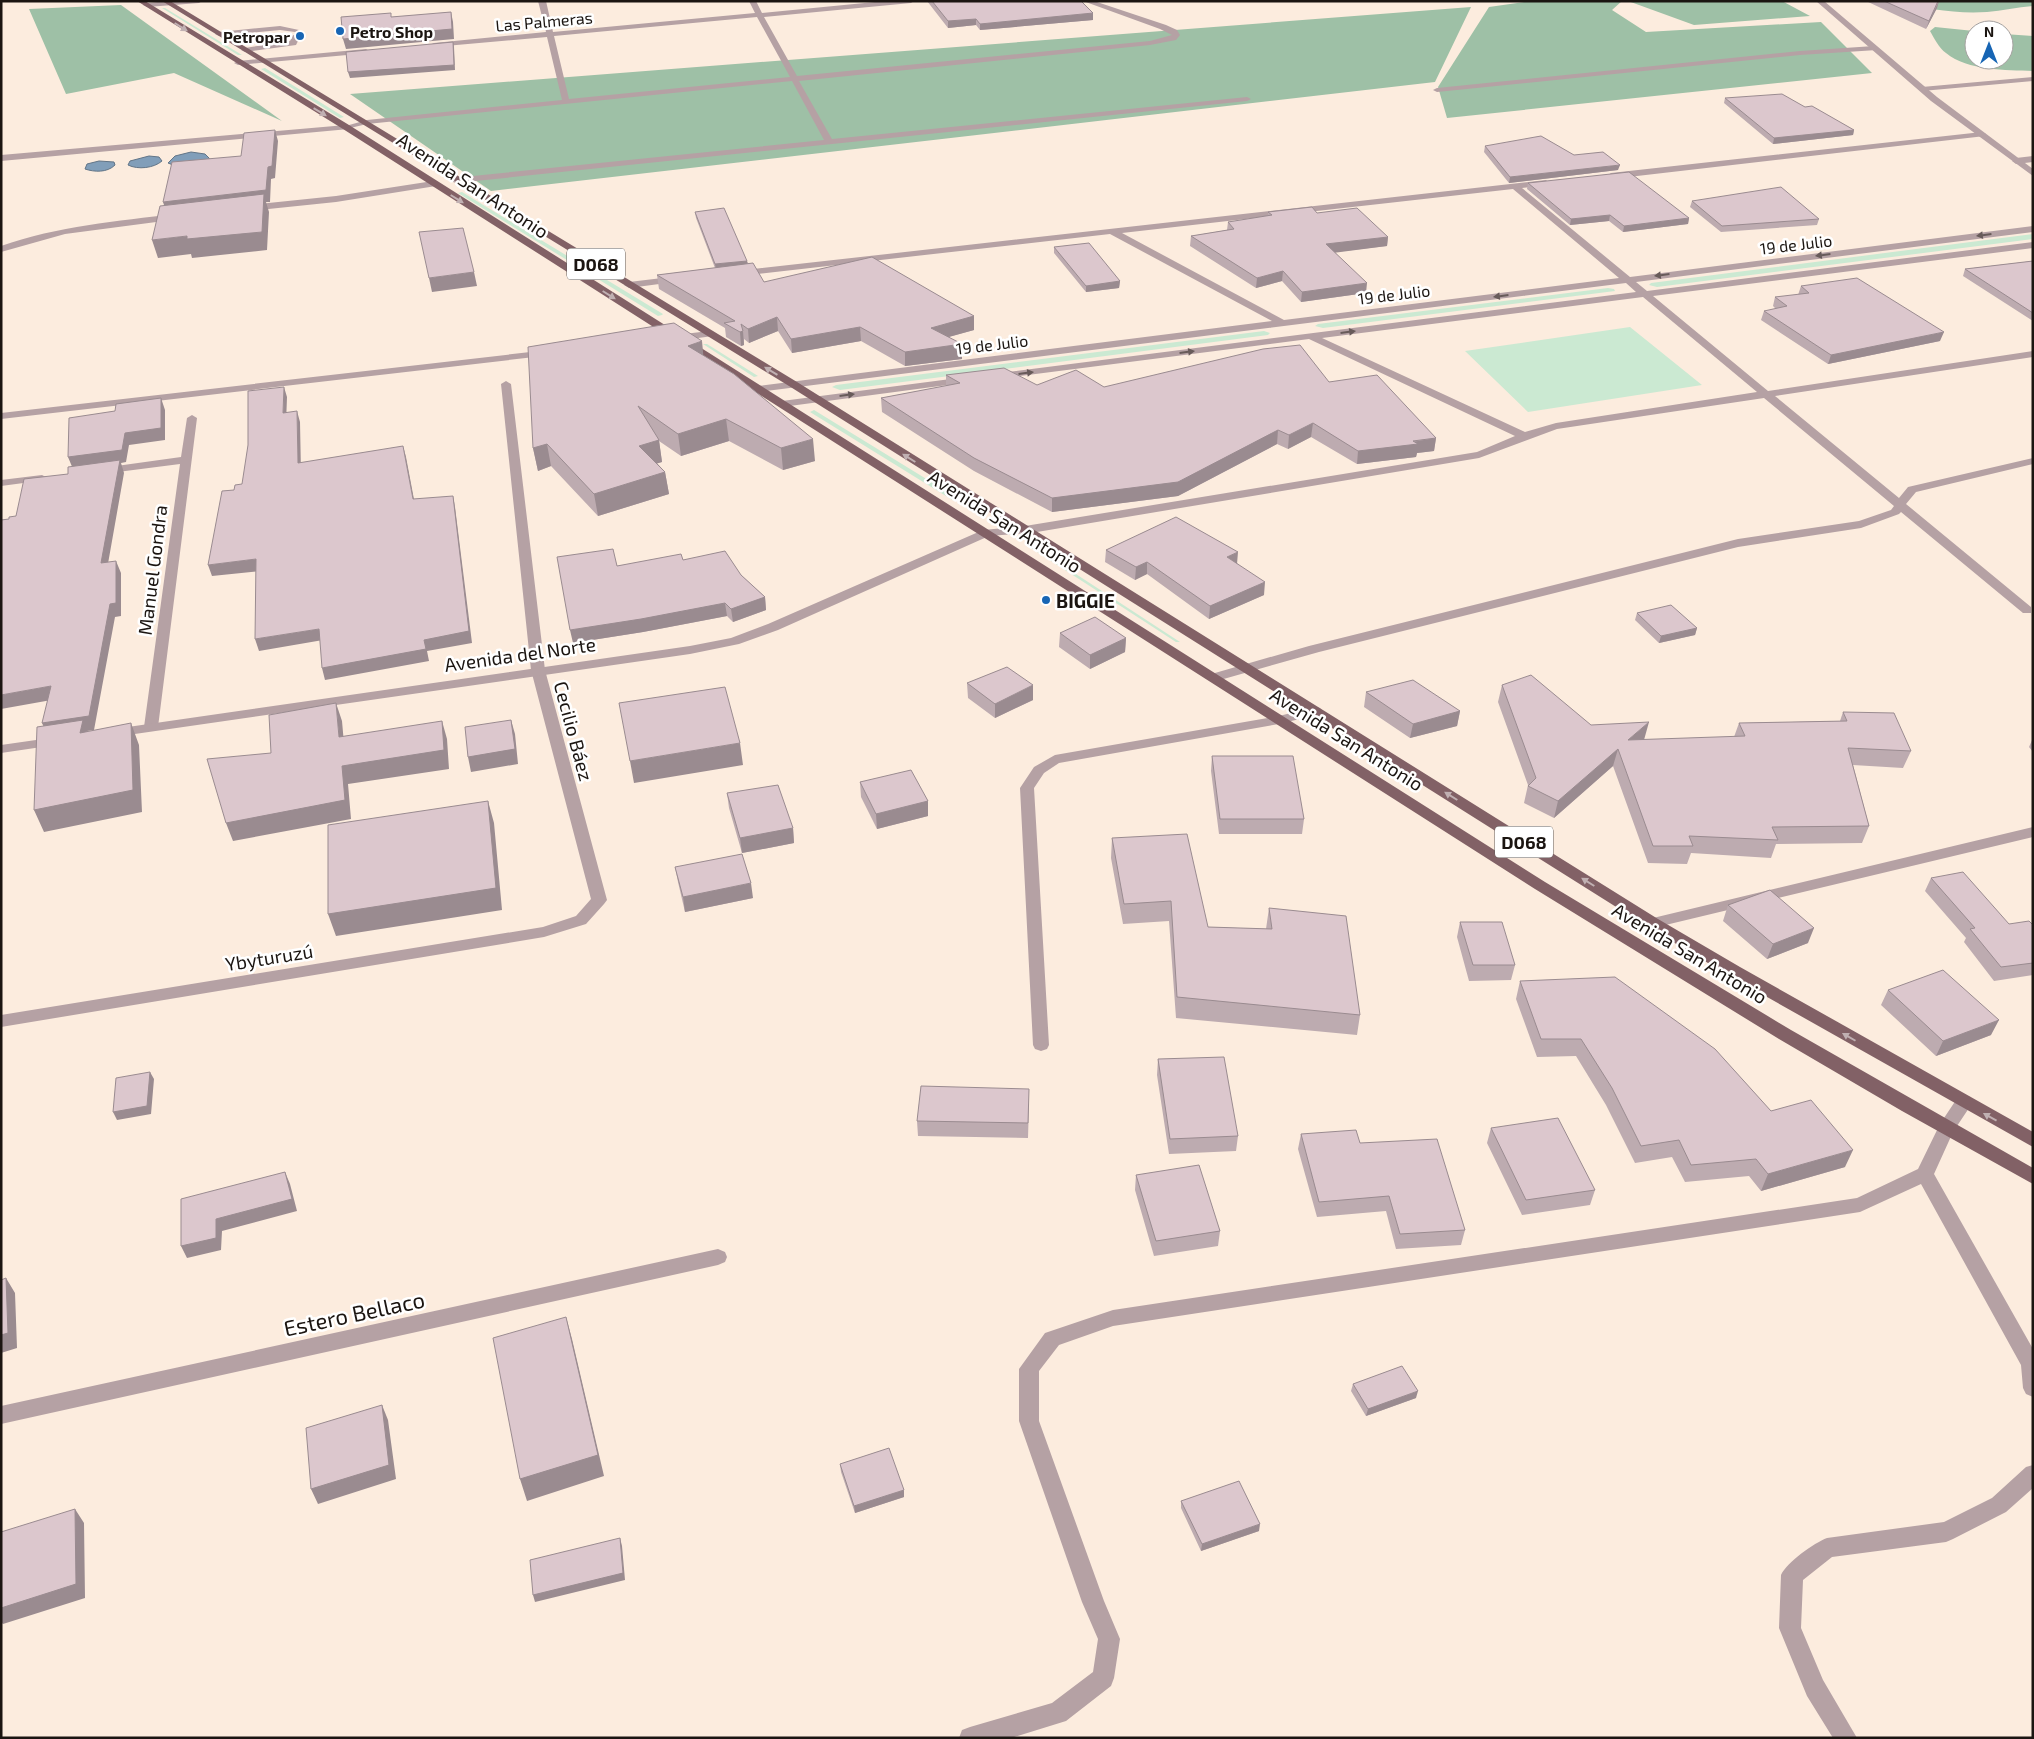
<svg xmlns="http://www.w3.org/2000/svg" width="2034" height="1739" viewBox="0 0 2034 1739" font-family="'Exo 2',sans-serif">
  <rect width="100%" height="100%" fill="#fcecde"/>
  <!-- green -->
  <path fill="#cbe9d2" d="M162,8H165L242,55H238Z
    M265,68L344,117L340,118L261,69Z
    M462,192L663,314L662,315L658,316L458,193Z
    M2033,234V239L1657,287L1649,285L1651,283Z
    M1608,288L1614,289L1615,291L1323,328L1315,326L1318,324Z
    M1630,327L1702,385L1528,412L1465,351Z
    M1264,331L1270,333L1268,335L840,390L832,387L836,385Z
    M703,344H707L758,376L754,377Z
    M814,410L959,499L958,501H954L810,412Z
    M1028,546H1033L1180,642H1176Z"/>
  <!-- forest -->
  <path fill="#9ec0a6" d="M1532,1H1622L1612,10L1646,32L1821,22L1872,73L1447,118L1438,87L1489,7Z
    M1628,1H1782L1810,16L1694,25Z
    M1895,1H2033V6C2017,7 2002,11 1987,12C1956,14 1925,9 1895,1Z
    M121,5L282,121L174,73L66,94L29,9Z
    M1471,7L1435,82L491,191L350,94Z
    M1935,27L1974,31V60H2004V34L2033,36V71C2006,70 1968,71 1946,53C1939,48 1934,38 1930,31Z"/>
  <!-- water -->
  <path fill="#819eb9" stroke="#627587" d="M191,152L205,154L210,159L173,165L168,163L175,156Z
    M149,156L159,157L162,161C154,168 138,170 128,165L130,161Z
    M99,161L114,162L115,165C107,173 94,172 85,169L87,164Z"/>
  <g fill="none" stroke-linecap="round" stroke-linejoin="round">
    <!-- service -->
    <path fill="#b5a1a4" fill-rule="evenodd" d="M280,26L299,30L295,32L280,30L219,36L215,34L219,32Z
      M293,35L300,37L296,45L245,52L241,50L245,48L290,41Z
      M2033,77V81L1922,91L1918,89L1922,87Z
      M346,125L350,127L349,129L1,161V155Z
      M2033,156V162L2016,164L2012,161L2016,158Z
      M433,181L436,182V186L336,202L249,211L244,208L249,205L336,196Z
      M176,214L179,215V219L65,234L1,252V246C58,226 117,221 176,214Z
      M2033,827V837L1653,928L1648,927L1645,923L1648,919L1653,918Z"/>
    <!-- minor -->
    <path fill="#b5a1a4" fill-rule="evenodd" d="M168,1H202L199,3L147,7L143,5L147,3Z
      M538,1H546L553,32L755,13L749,1H756L762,13L885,1H914L911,3L764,17L797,76L1150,41L1172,35L1160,29L1083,1H1094L1166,25L1177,30L1180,35L1176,40L1150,45L799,81L832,139L1247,97L1251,99L1247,101L456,183L453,182V178L824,140L792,81L367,124L346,129L342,127L367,120L562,100L547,37L434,47L430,45L434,43L546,32ZM757,17L790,77L569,99L554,36Z
      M1874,46L1878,48L1877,50L1800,55L1437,92L1433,90L1437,88L1800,51Z
      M366,49L370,51L369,53L238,65L234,63L238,61Z
      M1982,132L1986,134L1985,136L1611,179L1607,176L1611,173Z
      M1546,180L1550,183L1549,185L1522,188L1630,277L2033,226V232L1636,282L1647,291L2033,242V248L1653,296L1768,391L2033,351V357L1775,396L1899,498L1908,487L2033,458V464L1916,492L1906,504L2031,607V613H2023L1901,512L1899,514L1861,528L1738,547L1319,652L1213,682L1206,678L1208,675L1309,646L1738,539L1859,521L1891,510L1894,506L1764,398L1557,429L1479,458L1025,534L1019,530L1025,526L1477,452L1515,436L1309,339L996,379L992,378L991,376L992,374L1636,292L1626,283L758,392L753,389L758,386L1272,321L1110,234L739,276L736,275V271ZM1513,189L1619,278L1284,320L1122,233ZM1643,297L1757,392L1556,423L1525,432L1322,338Z
      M679,276L682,277V281L629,288L624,285L629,282Z
      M709,331L713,332V336L676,341L671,338L676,335Z
      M548,350L552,351L553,353L552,355L1,419V413Z
      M966,377L971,380L970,382L782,407L777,404L782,401Z
      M506,381L511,384L545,670L607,900L604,904L586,924L544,937L1,1027V1015L543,927L576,916L591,899L531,670L501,384Z
      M192,415L197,418L158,727L151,731L144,727L180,464L102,474L96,471L102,468L181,457L187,418Z
      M42,475L48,478L46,480L1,486V480Z
      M1315,707L1320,708L1322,711L1320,714L1279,724L1059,763L1044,773L1034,788L1049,1045L1047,1049L1041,1051L1035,1049L1033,1045L1020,788L1034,767L1055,755L1279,716Z
      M1964,1095L1970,1097L1973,1102L1953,1132L1934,1174L2033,1349V1397L2026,1394L2023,1388L2021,1365L1921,1184L1860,1212L1113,1326L1059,1345L1039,1371V1421L1104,1601L1120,1639L1114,1678L1111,1686L1066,1721L1011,1738H959L962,1730L970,1727L1052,1703L1093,1672L1098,1639L1082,1602L1019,1421V1369L1045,1333L1113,1310L1857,1198L1918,1169L1940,1124L1958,1097Z
      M718,1249L725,1252L727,1257L725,1262L718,1265L1,1424V1406Z
      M2033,1465V1488L2006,1512L1953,1539L1946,1542L1832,1557L1803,1580L1801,1628L1823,1680L1857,1738H1833L1807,1696L1779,1628L1781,1575C1787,1562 1814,1543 1827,1538L1944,1522L1992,1498L2026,1467Z"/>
    <!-- tertiary -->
    <path fill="#b5a1a4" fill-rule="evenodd" d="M1816,1H1824L1937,97L2033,169V176L1931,101Z
      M1025,526L1029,527L1031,530L1029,533L989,536L778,630L739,644L690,654L114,737L107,733L114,729L690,646L731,638L768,624L983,530Z
      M57,737L62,738L64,741L62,744L1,753V745Z"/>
    <!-- primary -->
    <path fill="#826166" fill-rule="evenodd" d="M137,1H145L349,125L1545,882L1791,1030L2033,1168V1184L1902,1111L1779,1039L1535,889L343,129Z
      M162,1H170L797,382L1658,919L1740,967L2033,1132V1147L1728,975L1648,927L789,386Z"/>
  </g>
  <!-- wall -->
  <path fill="#bdabb0" d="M927,1H1081L1093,13V20L980,30L976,25L948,28Z
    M1866,1H1939L1937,8L1926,29Z
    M1725,98L1805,107L1854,130L1853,135L1773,144L1724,103Z
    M1485,146L1574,155L1618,170L1509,183L1484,152Z
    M1528,183L1689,218L1688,224L1623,232L1609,221L1570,225L1527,189Z
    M1692,201L1819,219L1817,225L1721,232L1690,207Z
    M695,212L747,261L748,263L764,282L974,316V330L948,337L962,359L905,366L861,341L792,353L778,331L749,343L744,339V345L741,346L726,337L725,328L659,289L657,275L715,268L696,218Z
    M1268,212L1317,213L1388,237L1387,246L1335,252L1366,293L1301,302L1282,281L1256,288L1190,246L1191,236L1227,230L1228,222L1268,216Z
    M1054,247L1120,281L1119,288L1086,292L1054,253Z
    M2033,261V321L1963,276L1965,269Z
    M1801,286L1940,341L1828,364L1761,320L1764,311L1776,309L1773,306L1775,297L1798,295Z
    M704,356L815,461L783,470L729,441L681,456L659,441L662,462L657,463L665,472L669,494L598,516L551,466L538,471L533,448Z
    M946,375L1037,385L1104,387L1329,382L1436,438L1434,451L1417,453L1416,457L1357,464L1311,437L1288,449L1277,444L1178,496L1052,512L974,471L882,412L881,398L946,386Z
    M1106,550L1237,563L1264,595L1209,619L1147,574L1135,580L1105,562Z
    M683,560L741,575L765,597L766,610L733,622L727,616L643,632L573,643L617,566Z
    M1637,613L1697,628L1695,635L1659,643L1635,620Z
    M1060,633L1126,638L1125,652L1090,669L1059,647Z
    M967,683L1033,700L995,718L968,698Z
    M1502,685L1591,725L1644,740L1734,737L1739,723L1840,721L1843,712L1911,751L1903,768L1853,765L1869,826L1862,843L1776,844L1771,858L1691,853L1687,864L1648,863L1613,766L1554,818L1524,803L1528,785L1498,702Z
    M1366,692L1460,711L1457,726L1410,738L1364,707Z
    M2033,738V752L2029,747Z
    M1212,756L1304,819L1302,834H1219L1211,771Z
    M860,782L928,801V816L877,829L861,797Z
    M727,793L793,828L794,843L742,853L729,808Z
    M1112,838L1208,927L1266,929L1269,908L1360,1015L1357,1035L1176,1018L1169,921L1123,924L1111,858Z
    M675,867L753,898L685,912L678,882Z
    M1931,878L2009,924L2033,925V975L1994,981L1964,942L1966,938L1925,891Z
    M1728,905L1808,943L1767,959L1723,921Z
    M1460,922L1515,965L1511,980L1469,981L1457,937Z
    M1520,981L1771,1111L1845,1167L1761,1191L1749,1176L1685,1182L1672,1157L1635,1163L1606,1105L1576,1056L1537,1057L1516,999Z
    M1888,990L1991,1035L1936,1056L1881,1005Z
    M1158,1059L1238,1136L1236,1151L1169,1154L1157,1075Z
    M1029,1104L1028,1138L918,1136L917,1121Z
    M1491,1128L1595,1190L1590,1205L1522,1215L1487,1143Z
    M1301,1134L1465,1230L1461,1245L1396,1249L1386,1211L1317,1217L1298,1149Z
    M1136,1175L1220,1231L1218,1246L1154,1256L1135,1190Z
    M1353,1384L1416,1398L1366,1416L1351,1391Z
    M840,1464L904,1497L855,1513L841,1472Z
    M1181,1501L1259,1531L1201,1551L1181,1508Z"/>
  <!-- shaded-wall -->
  <path fill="#9a8b90" d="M1939,1L1937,8L1926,29L1929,21Z
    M451,12L453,22L454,39L346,49L343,39Z
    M1093,13V20L980,30V24Z
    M976,19V25L948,28V21Z
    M453,42L454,47L455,70L350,78L348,72Z
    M275,130L278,141L275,178L271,179L270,202H266L269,212L267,250L192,258L191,254L158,258L152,240L187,236L262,232L167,214L163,202L268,167Z
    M1854,130L1853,135L1773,144L1774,138Z
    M1620,165L1618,170L1509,183L1510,177Z
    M1610,215L1609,221L1570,225L1571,219Z
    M1689,218L1688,224L1623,232L1624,226Z
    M1388,237L1387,246L1325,254L1326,244Z
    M747,261L748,267L716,270L715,264Z
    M1283,271L1282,281L1256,288L1257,278Z
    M474,272L477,286L432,292L429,278Z
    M1120,281L1119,288L1086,292V286Z
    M1367,283L1366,293L1301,302L1302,292Z
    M974,316V330L931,342V328Z
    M777,317L778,331L749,343L748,329Z
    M860,327L861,341L792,353L791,339Z
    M743,331L744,345L741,346L740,332Z
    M1944,332L1940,341L1828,364L1831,355Z
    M702,341L704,362L688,346Z
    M962,344V359L905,366V352Z
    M284,387L287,397L286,424L283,413Z
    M161,398L165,410V440L129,445L126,462L121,463L124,473L106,575L101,563L73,469L68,457L125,433Z
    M297,411L300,422L301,474L298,463Z
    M726,419L729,441L681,456L678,434Z
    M1313,423L1311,437L1288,449L1289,435Z
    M1278,430L1277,444L1178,496L1052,512V498Z
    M1436,438L1434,451L1417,453L1416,457L1357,464L1358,451Z
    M813,439L815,461L783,470L781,448Z
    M659,440L662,462L642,468L639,446Z
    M547,444L551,466L538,471L533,448Z
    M403,446L406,457L416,510L413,499Z
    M665,472L669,494L598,516L594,494Z
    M453,496L455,507L472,643L427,651L429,661L325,680L322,668L424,640Z
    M1238,552L1237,564L1227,557Z
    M256,559L260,571L212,576L208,565Z
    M116,561L121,573V616L115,617L94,730L87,731L92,742L48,736L42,723Z
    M1147,562V574L1135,580L1136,567Z
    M1265,582L1264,595L1209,619L1210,606Z
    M765,597L766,610L733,622L731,609Z
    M725,603L727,616L643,632L573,643L570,630Z
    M1697,628L1695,635L1659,643L1661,636Z
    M319,629L323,640L259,651L255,639Z
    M1126,638L1125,652L1090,669V655Z
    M1033,685V700L995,718V704Z
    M51,686L57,699L1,709V695Z
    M336,703L342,721L345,755L339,737Z
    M1460,711L1457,726L1410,738L1413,724Z
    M511,720L515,734L518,764L471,772L468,757Z
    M442,721L447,739L449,769L348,784L351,819L233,841L226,823L342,766Z
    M1649,722L1644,740H1628Z
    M131,723L139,745L142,812L44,832L34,810Z
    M740,743L743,765L634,783L630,761Z
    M1618,749L1613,766L1554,818L1558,801Z
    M488,801L494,823L502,910L336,936L328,914Z
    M928,801V816L877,829L876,814Z
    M793,828L794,843L742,853L740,838Z
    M751,883L753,898L685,912L683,897Z
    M1814,928L1808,943L1767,959L1773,944Z
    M1999,1020L1991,1035L1936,1056L1943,1041Z
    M150,1072L154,1079L151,1114L117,1120L113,1112Z
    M1853,1150L1845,1167L1761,1191L1768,1174Z
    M285,1172L290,1184L297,1211L222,1231L221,1250L187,1258L181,1246L216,1219Z
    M6,1278L15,1293L17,1348L1,1353V1335Z
    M566,1317L572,1339L604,1476L527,1501L520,1479Z
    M1418,1391L1416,1398L1366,1416L1368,1409Z
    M382,1405L388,1420L396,1479L318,1504L311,1489Z
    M904,1490V1497L855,1513L854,1506Z
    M75,1509L84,1523L85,1598L3,1624L1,1622V1608Z
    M1260,1524L1259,1531L1201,1551L1202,1544Z
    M620,1538L622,1546L625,1580L535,1602L533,1595Z"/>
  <!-- building -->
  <path fill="#dcc7cd" stroke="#9a8b90" d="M932,1H1081L1093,13L980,24L976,19L948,21Z
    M1884,1H1938L1929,21Z
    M451,12L452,29L343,39L341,17L391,13V17Z
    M453,42L454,65L348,72L346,52Z
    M1782,94L1805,107L1812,106L1854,130L1774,138L1725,98Z
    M275,130L272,166L268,167L266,190L163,202L172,162L241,156L244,133Z
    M1541,136L1574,155L1603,152L1620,165L1510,177L1485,146Z
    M1629,172L1689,218L1624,226L1610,215L1571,219L1528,183Z
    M1781,187L1819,219L1722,226L1692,201Z
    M264,194L262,232L187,239V236L152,240L160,206Z
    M1312,207L1317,213L1357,208L1388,237L1326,244L1367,283L1302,292L1283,271L1257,278L1191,236L1234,229L1228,222L1272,215L1268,212Z
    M724,208L747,261L715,264L695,212Z
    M463,228L474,272L429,278L419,232Z
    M1089,243L1120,281L1086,286L1054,247Z
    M872,257L974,316L931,328L962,344L905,352L860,327L791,339L777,317L748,329L741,324L743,331L740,332L724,323L735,321L657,275L753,263L764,282Z
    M2033,261V313L1965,269Z
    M1857,278L1944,332L1831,355L1764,311L1787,306L1775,297L1809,293L1801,286Z
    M674,323L702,341L688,346L734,374L813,439L781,448L726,419L678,434L638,406L659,440L639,446L665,472L594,494L547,444L533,448L528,347Z
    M1300,345L1329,382L1377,375L1436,438L1413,441L1418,444L1358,451L1313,423L1289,435L1278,430L1178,482L1052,498L974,458L881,398L960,383L946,375L1004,368L1037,385L1076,370L1104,387L1263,349Z
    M284,387L283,413L297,411L298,463L403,446L413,499L453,496L469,631L424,640L426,649L322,668L319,629L255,639L256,559L208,565L222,491L234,490L235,485L242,484L248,445V391Z
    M161,398V428L125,433L122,450L68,457L69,418L115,411L116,404Z
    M120,460L101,563L116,561V603L110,604L89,716L42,723L51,686L1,695V520L9,519V517L16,516L24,479L68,474V467Z
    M1176,517L1238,552L1227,557L1265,582L1210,606L1147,562L1136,567L1106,550Z
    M613,549L617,566L681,554L683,560L725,551L741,575L765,597L731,609L725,603L641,619L570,630L557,557Z
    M1671,605L1697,628L1661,636L1637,613Z
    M1095,617L1126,638L1090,655L1060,633Z
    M1007,667L1033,685L995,704L967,683Z
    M1531,675L1591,725L1649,722L1628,740L1745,736L1739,723L1847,721L1843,712L1894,713L1911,751L1848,748L1869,826L1772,827L1778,840L1689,836L1693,846H1653L1618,749L1558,801L1528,786L1536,778L1502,685Z
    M1413,680L1460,711L1413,724L1366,692Z
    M725,687L740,743L630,761L619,703Z
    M336,703L339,737L442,721L444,750L342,766L345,800L226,823L207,759L271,753L269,715Z
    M83,720L80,733L131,723L133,790L34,810L37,727Z
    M511,720L515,749L468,757L465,727Z
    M1212,756H1293L1304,819H1220Z
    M911,770L928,801L876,814L860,782Z
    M778,785L793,828L740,838L727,793Z
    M488,801L496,888L328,914V825Z
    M1187,834L1208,927L1272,929L1269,908L1346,916L1360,1015L1177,997L1171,901L1124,904L1112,838Z
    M742,854L751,883L683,897L675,867Z
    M1963,872L2009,924L2029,921L2033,925V963L2001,967L1970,929L1975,928L1931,878Z
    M1770,890L1814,928L1773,944L1728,905Z
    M1460,922H1502L1515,965H1473Z
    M1943,970L1999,1020L1943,1041L1888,990Z
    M1615,977L1715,1049L1771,1111L1811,1100L1853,1150L1768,1174L1756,1159L1691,1165L1679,1140L1641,1146L1612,1088L1581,1039H1541L1520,981Z
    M1224,1057L1238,1136L1170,1139L1158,1059Z
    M150,1072L147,1106L113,1112L116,1078Z
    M921,1086L1029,1089L1028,1123L917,1121Z
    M1558,1118L1595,1190L1526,1200L1491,1128Z
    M1356,1130L1360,1143L1437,1139L1465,1230L1400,1234L1389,1196L1319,1202L1301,1134Z
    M1199,1165L1220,1231L1156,1241L1136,1175Z
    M285,1172L292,1199L216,1219V1238L181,1246V1199Z
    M6,1278L8,1333L1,1335V1280Z
    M566,1317L598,1455L520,1479L493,1338Z
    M1402,1366L1418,1391L1368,1409L1353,1384Z
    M382,1405L389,1465L311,1489L306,1428Z
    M889,1448L904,1490L854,1506L840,1464Z
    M1239,1481L1260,1524L1202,1544L1181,1501Z
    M75,1509L76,1584L1,1608V1532Z
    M620,1538L623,1573L533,1595L530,1560Z"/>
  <!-- one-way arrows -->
  <defs><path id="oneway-solid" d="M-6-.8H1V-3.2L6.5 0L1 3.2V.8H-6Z" transform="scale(1.25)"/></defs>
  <g fill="#c0b0b2">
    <use href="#oneway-solid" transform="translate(181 27) rotate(32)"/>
    <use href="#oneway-solid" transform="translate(320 112) rotate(31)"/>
    <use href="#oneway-solid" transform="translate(457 199) rotate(32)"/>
    <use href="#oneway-solid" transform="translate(609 295) rotate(32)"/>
    <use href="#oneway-solid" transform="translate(771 371) rotate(-149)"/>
    <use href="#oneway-solid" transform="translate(909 458) rotate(-148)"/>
    <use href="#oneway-solid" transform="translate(1451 796) rotate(-148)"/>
    <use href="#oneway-solid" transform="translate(1588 882) rotate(-148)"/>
    <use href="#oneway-solid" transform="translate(1849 1037) rotate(-150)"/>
    <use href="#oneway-solid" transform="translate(1990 1117) rotate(-151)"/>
  </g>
  <g fill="#685b5a">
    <use href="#oneway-solid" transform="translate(1984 235) rotate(173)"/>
    <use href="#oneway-solid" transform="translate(1823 255) rotate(173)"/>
    <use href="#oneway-solid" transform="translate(1662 275) rotate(173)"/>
    <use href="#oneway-solid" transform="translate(1501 296) rotate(173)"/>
    <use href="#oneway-solid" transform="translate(1348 332) rotate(-7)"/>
    <use href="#oneway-solid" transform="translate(1187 352) rotate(-7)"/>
    <use href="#oneway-solid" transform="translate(1026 373) rotate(-7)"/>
    <use href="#oneway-solid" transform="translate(847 395) rotate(-7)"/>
  </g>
  <!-- markers -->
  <g fill="#1765b4" stroke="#fff" stroke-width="2">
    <circle cx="340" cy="31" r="5"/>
    <circle cx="300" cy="36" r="5"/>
    <circle cx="1046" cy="600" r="5"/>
  </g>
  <g text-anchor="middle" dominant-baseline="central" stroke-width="5" stroke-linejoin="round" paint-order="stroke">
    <!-- far-street labels -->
    <g font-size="16" fill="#1b1511" stroke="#fff">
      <text transform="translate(544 21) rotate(-5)">Las Palmeras</text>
      <text transform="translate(1796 244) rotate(-7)">19 de Julio</text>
      <text transform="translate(1394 294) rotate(-7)">19 de Julio</text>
      <text transform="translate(992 344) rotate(-7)">19 de Julio</text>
    </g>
    <!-- far-poi labels -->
    <g font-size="16" font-weight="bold" fill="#1b1511" stroke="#fff" text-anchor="start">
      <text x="350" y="31">Petro Shop</text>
      <text x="290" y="36" text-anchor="end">Petropar</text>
    </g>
    <!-- shield labels -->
    <g fill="#fff" stroke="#5f5b58" stroke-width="1">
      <rect x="567" y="248.5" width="58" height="31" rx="4"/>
      <rect x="1495" y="826.5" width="58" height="31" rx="4"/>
    </g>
    <g font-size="18" font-weight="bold" fill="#1b1511">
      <text x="596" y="264">D068</text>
      <text x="1524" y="842">D068</text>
    </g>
    <!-- street labels -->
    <g font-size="19" fill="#1b1511" stroke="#fff">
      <text transform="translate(473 185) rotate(33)">Avenida San Antonio</text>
      <text transform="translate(1005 521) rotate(32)">Avenida San Antonio</text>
      <text transform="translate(152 570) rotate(-83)">Manuel Gondra</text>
      <text transform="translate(520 654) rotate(-8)">Avenida del Norte</text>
      <text transform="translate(574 731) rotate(75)">Cecilio Báez</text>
      <text transform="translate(1347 739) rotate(32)">Avenida San Antonio</text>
      <text transform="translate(1690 953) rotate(31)">Avenida San Antonio</text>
      <text transform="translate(269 957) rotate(-9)">Ybyturuzú</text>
    </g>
    <!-- poi labels -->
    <g font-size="19" font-weight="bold" fill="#1b1511" stroke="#fff" text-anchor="start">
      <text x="1056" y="600">BIGGIE</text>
    </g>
    <!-- near-street labels -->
    <g font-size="22" fill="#1b1511" stroke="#fff">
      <text transform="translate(354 1313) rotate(-12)">Estero Bellaco</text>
    </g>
  </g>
  <!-- border -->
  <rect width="2034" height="1739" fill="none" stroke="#1b1511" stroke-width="5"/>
  <!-- north arrow -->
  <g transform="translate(1989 45)"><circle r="24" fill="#ffffff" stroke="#a4a1a0"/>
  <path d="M0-4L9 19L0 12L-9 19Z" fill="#1765b4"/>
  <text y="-8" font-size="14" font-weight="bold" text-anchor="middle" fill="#1b1511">N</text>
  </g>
</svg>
